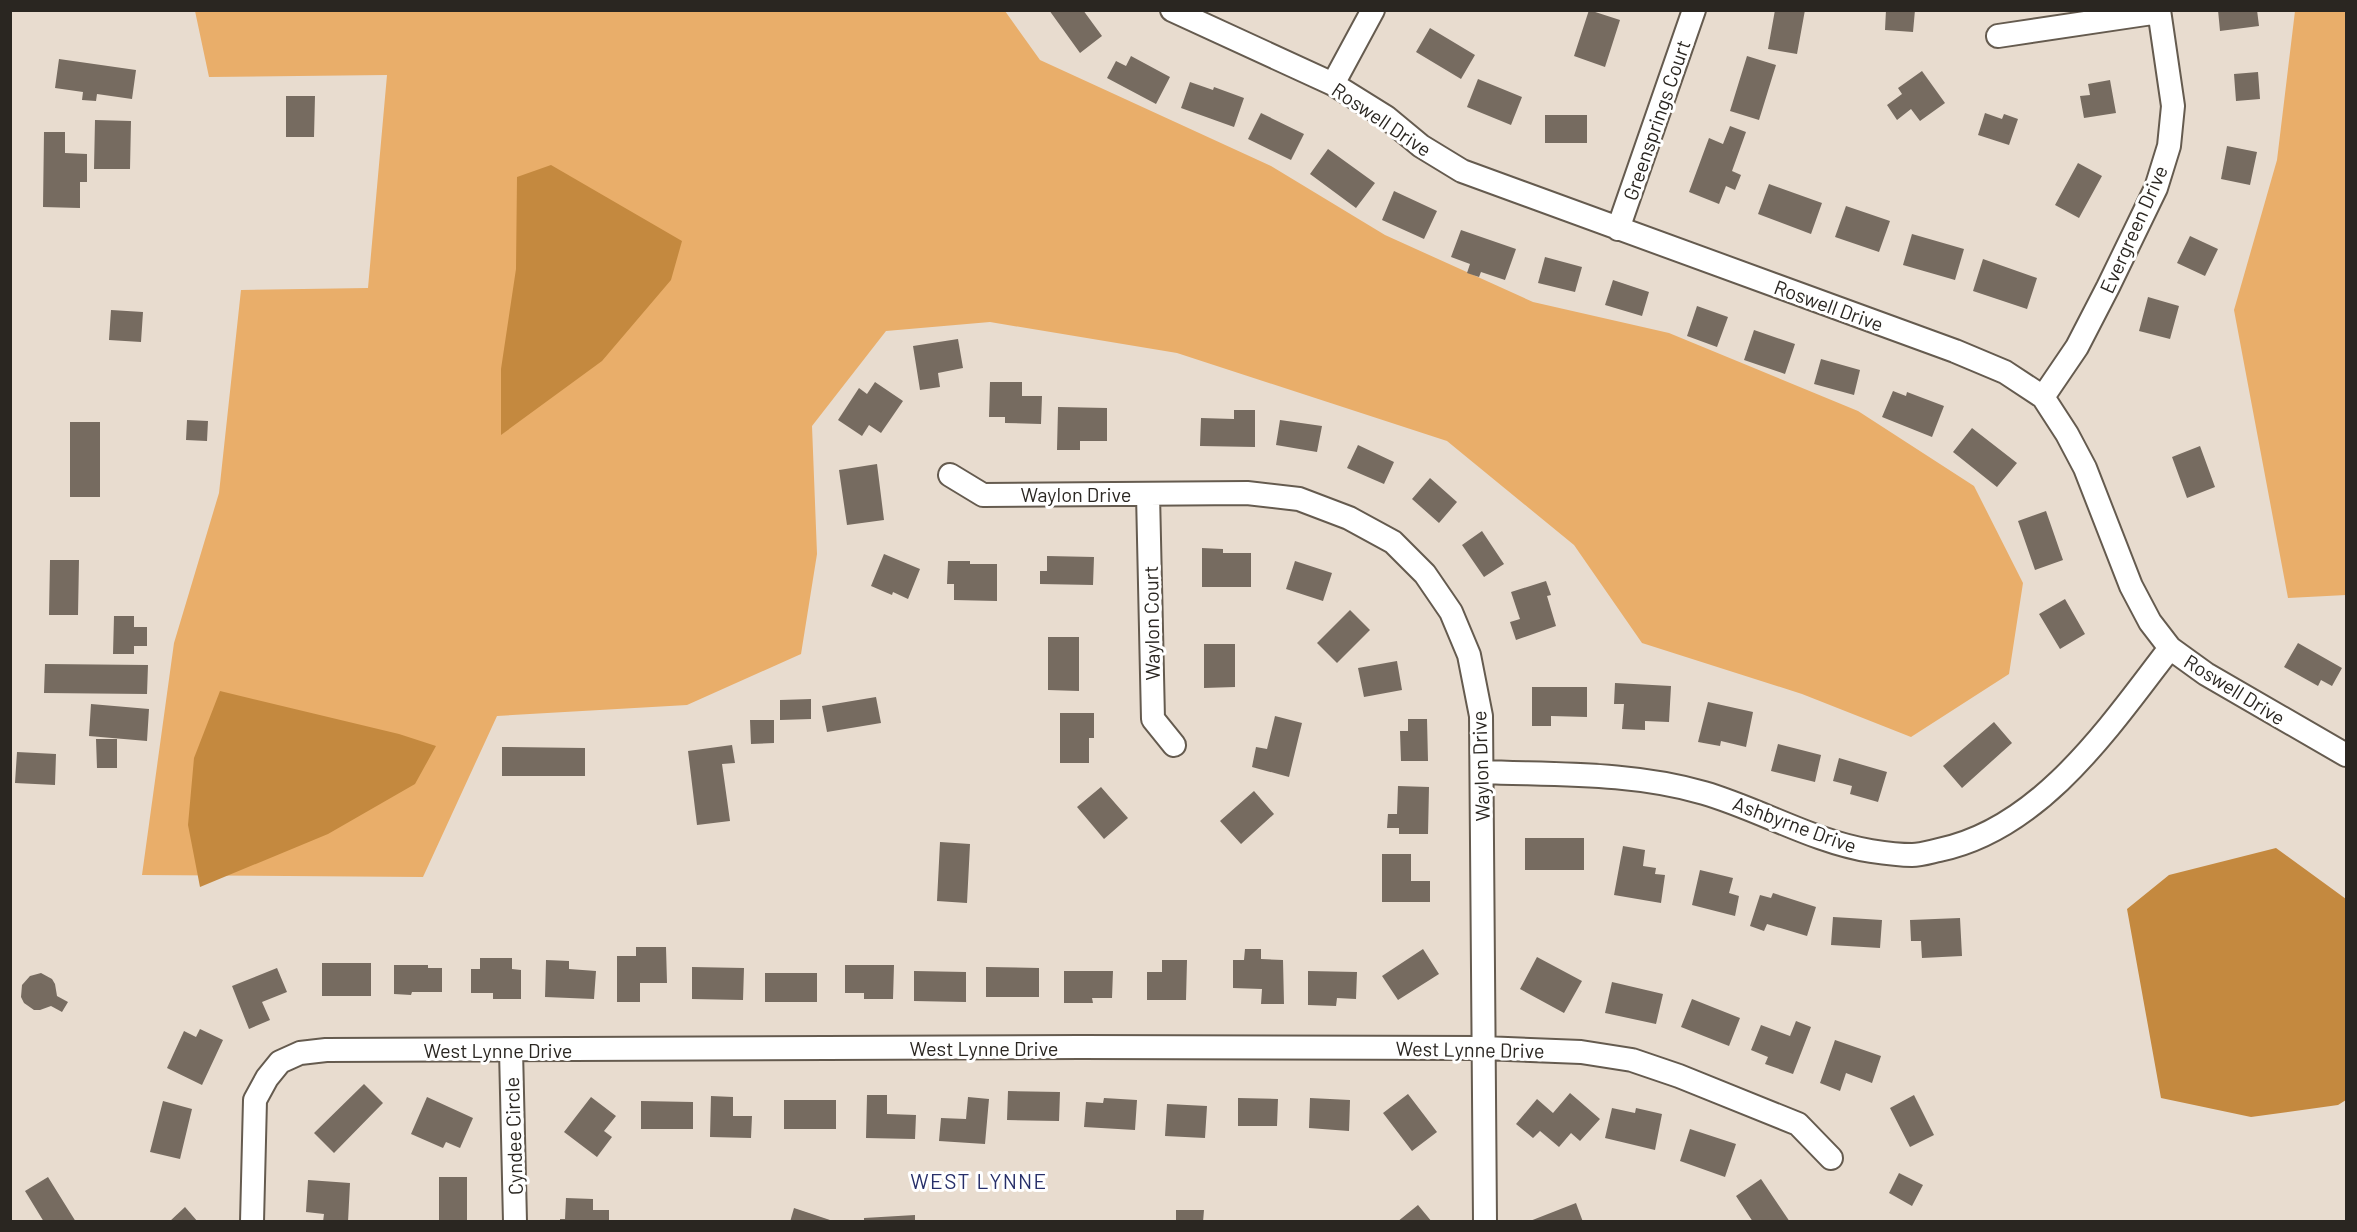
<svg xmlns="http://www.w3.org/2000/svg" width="2357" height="1232" viewBox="0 0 2357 1232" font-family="Barlow,sans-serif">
  <rect width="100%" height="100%" fill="#e8dccf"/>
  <!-- green -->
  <path fill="#e9ae6a" d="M195,11H1005L1040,60L1271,166L1385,235L1533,302L1669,333L1858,411L1974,486L2023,583L2009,674L1911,737L1802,694L1642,643L1574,545L1447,441L1177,353L990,322L886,331L812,426L817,554L801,654L687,705L497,716L423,877L142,875L174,643L219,493L241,290L368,288L387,75L209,77Z
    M2295,11H2346V595L2288,598L2234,310L2277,160Z"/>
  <!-- water -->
  <path fill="#c4893f" d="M551,165L682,241L671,280L602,361L501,435V369L516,269L517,177Z
    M220,691L399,734L436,746L415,784L328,834L200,887L188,825L194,758Z
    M2276,848L2346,899V1100L2338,1105L2251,1117L2161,1098L2127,909L2169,875Z"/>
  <!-- building -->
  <path fill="#766b60" d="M1049,10H1083L1102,36L1080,53Z
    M1589,10L1620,20L1605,67L1574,56Z
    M1775,10H1805L1797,54L1768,49Z
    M1886,10H1915L1913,32L1885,30Z
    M2218,10H2257L2259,26L2220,31Z
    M1430,28L1475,55L1461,79L1416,52Z
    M1131,56L1170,77L1156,104L1107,78L1116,61L1126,66Z
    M1747,56L1776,65L1759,120L1730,111Z
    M59,59L136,70L132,99L97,94L96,101L82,100L83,92L55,88Z
    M1922,71L1945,103L1920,121L1911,109L1897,120L1887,105L1902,94L1898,88Z
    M2258,72L2260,99L2236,101L2234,74Z
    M1478,79L1522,97L1511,125L1467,107Z
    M2110,80L2116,113L2084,118L2080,96L2090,95L2088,84Z
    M1190,82L1213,90L1214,87L1244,98L1234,127L1181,108Z
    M286,96H315L314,137H286Z
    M1261,113L1304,134L1291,160L1248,139Z
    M1985,113L2002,119L2004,114L2018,119L2009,145L1978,135Z
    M1545,115H1587V143H1545Z
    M95,120L131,121L130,169H94Z
    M1730,126L1746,132L1732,171L1741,175L1735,190L1726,186L1719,204L1689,192L1709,138L1723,144Z
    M44,132H65V153L87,154V182H80V208L43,207Z
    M2227,146L2257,152L2250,185L2221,179Z
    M1328,149L1375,183L1356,208L1310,174Z
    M2078,163L2102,176L2079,218L2055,205Z
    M1769,184L1822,203L1811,234L1758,214Z
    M1394,191L1437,211L1424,239L1382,220Z
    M1846,206L1890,221L1879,252L1835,237Z
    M1461,230L1516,249L1505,280L1481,272L1479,277L1467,273L1470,264L1451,257Z
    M1912,234L1964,249L1955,280L1903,265Z
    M2190,236L2218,249L2205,276L2177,263Z
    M1545,257L1582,267L1575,292L1538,283Z
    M1983,259L2037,278L2027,309L1973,291Z
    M1613,280L1649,292L1642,316L1605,305Z
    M2148,297L2179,306L2170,339L2139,331Z
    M1697,306L1728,317L1717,347L1687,336Z
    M111,310L143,312L141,342L109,340Z
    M1754,330L1795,344L1785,374L1744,360Z
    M958,339L963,368L938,373L940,387L920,390L913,346Z
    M1821,359L1860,370L1854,395L1814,384Z
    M875,382L903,401L881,433L869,425L862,436L838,420L859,388L867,394Z
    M990,382H1022V396H1042L1041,424L1005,423V417H989Z
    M1893,391L1906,396L1907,392L1944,406L1932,437L1882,417Z
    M1058,407L1107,408V441H1080V450H1057Z
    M1234,410H1255V447L1200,446L1201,418L1234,419Z
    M187,420L208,421L207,441L186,440Z
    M1280,420L1322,426L1317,452L1276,445Z
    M70,422H100V497H70Z
    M1972,428L2017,463L1997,487L1953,452Z
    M1358,445L1394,462L1384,484L1347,468Z
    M2200,446L2215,487L2187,498L2172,457Z
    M877,464L884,520L847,525L839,470Z
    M1430,478L1457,502L1439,523L1412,499Z
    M2046,511L2063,560L2035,570L2018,521Z
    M1482,531L1504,564L1484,577L1462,545Z
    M1202,548L1223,549V553H1251V587H1202Z
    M884,554L920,569L908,599L893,592L892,595L871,586Z
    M1047,556L1094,557L1093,585L1040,584V571H1047Z
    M50,560H79L78,615H49Z
    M948,561H970V564H997V601L954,600V584H947Z
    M1295,561L1332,573L1323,601L1286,589Z
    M1546,581L1551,595L1547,596L1556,626L1516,640L1510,622L1520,619L1511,592Z
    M2065,599L2085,634L2060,649L2039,614Z
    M1350,610L1370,630L1337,663L1317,643Z
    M114,616H134V627H147V646H134V654H113Z
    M1048,637H1079V691L1048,690Z
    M2298,643L2342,668L2332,686L2321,680L2318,686L2284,667Z
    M1204,644H1235V687L1204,688Z
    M1397,661L1402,690L1364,697L1358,668Z
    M45,664L148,665L147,694L44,693Z
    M1615,683L1671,686L1669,722L1645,721V730L1622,729L1624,704H1614Z
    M1532,687H1587V717L1551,716V726H1532Z
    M876,697L881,723L827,732L822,706Z
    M811,699V719L780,720V700Z
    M1708,702L1753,712L1746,747L1721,741L1720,746L1698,742Z
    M91,704L149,709L147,741L89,736Z
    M1060,713H1094V738H1089V763H1060Z
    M1275,716L1302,723L1289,777L1252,767L1256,747L1267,749Z
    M1408,719H1427L1428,761H1401L1400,731H1408Z
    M750,720H774V743L751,744Z
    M1994,722L2012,743L1962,788L1943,766Z
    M96,739H117V768H97Z
    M1778,744L1821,755L1815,782L1771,771Z
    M732,745L735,763L722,764L730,821L697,825L688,751Z
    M502,747L585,748V776H502Z
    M17,752L56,754L55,785L15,783Z
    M1839,758L1887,772L1878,802L1850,794L1852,786L1833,781Z
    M1398,786L1429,787L1428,834H1399V828H1387L1388,814H1397Z
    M1101,787L1128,818L1104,839L1077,807Z
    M1254,791L1274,814L1241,844L1220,821Z
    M1525,838H1584V870H1525Z
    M940,842L970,844L967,903L937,901Z
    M1623,846L1645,850L1643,866L1656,868L1655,874L1665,875L1661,903L1614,895Z
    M1382,854H1411V881H1430V902H1382Z
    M1700,870L1733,878L1729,893L1739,896L1735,916L1692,905Z
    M1773,893L1816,907L1807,936L1767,924L1764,931L1750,926L1760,895L1771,898Z
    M1833,917L1882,920L1880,948L1831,945Z
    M1960,918L1962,956L1922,958L1921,941H1911L1910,920Z
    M636,947H666L667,983H640V1002H617V956H636Z
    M1245,949H1261V959L1283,960L1284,1004H1261L1262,989L1233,988V960H1244Z
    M1423,949L1439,974L1398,1000L1382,976Z
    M1537,957L1582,981L1564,1013L1520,989Z
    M480,958H512V969L521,970V999H493V993H471V969H480Z
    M546,960L569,961V969L596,971L594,999L545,997Z
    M1162,960H1187L1186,1000H1147V972H1162Z
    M322,963H371V996H322Z
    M394,965H428V968H442V992H412L411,995L394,994Z
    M845,965H894L893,999H864V993H845Z
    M692,967L744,968L743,1000L692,999Z
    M986,967L1039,968V997H986Z
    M277,968L287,992L262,1002L270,1020L249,1029L232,986Z
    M914,971L966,972V1002L914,1001Z
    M1064,971H1113L1112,998H1092L1093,1003H1064Z
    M1308,971L1357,972L1356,999L1337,998L1336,1006L1308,1005Z
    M41,973L52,979L55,984L57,996L68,1002L62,1012L51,1006L40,1010H34L24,1003L21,997L22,985L30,976Z
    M765,973H817V1002H765Z
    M1612,982L1663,994L1656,1024L1605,1013Z
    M1692,999L1740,1018L1729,1046L1681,1027Z
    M1796,1021L1811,1027L1793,1074L1765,1064L1768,1057L1751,1050L1761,1025L1790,1036Z
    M200,1029L223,1040L202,1085L167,1068L184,1031L196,1037Z
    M1835,1040L1881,1056L1872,1083L1846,1073L1840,1091L1820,1083Z
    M364,1084L383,1103L334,1153L314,1133Z
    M1008,1091L1060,1092L1059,1121L1007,1120Z
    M1570,1093L1600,1119L1580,1141L1571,1133L1559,1147L1540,1131L1533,1138L1516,1124L1537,1099L1553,1113Z
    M1408,1094L1437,1132L1412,1151L1383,1113Z
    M867,1095H887V1114L916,1115L915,1139L866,1138Z
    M1914,1095L1934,1135L1910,1147L1890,1108Z
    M711,1096L733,1097V1116H752L751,1138L710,1137Z
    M427,1097L473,1118L460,1148L446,1142L443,1148L411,1134Z
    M591,1097L616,1116L604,1131L612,1137L597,1157L564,1132Z
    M968,1097L989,1099L985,1144L939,1141L941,1118L966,1119Z
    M1104,1098L1137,1100L1135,1130L1084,1127L1086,1102L1103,1103Z
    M1238,1098L1278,1099L1277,1126H1238Z
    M1310,1098L1350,1100L1349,1131L1309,1128Z
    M784,1100H836V1129H784Z
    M163,1101L192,1109L180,1159L150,1152Z
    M641,1101L693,1102V1129H641Z
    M1167,1104L1207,1106L1205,1138L1165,1136Z
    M1612,1108L1635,1113L1636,1108L1662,1114L1655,1150L1605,1138Z
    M1690,1129L1736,1144L1725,1177L1680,1161Z
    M1899,1173L1923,1185L1912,1206L1889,1193Z
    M48,1177L76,1222H44L25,1191Z
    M439,1177H467V1222H439Z
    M1761,1179L1790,1222H1753L1736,1196Z
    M308,1180L350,1183L348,1222H323L324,1214L306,1212Z
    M566,1198L593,1199V1210H609V1222H560V1219H565Z
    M1576,1203L1583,1222H1530V1221Z
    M1418,1205L1432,1222H1397Z
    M185,1207L198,1222H169Z
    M794,1208L833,1221V1222H790Z
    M1176,1210H1204L1203,1222H1176Z
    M915,1215V1222H864V1218Z"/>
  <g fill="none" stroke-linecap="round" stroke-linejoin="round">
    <defs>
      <path id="minor" d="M1172,10L1333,84L1386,117L1421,146L1462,171L1955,351L2005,372L2043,397L2067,434L2085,468L2131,586L2150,622L2170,648L2206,674L2346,755
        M1998,36L2159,12
        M1333,84L1373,10
        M1618,229L1694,10
        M2043,397L2077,347L2108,287L2156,188L2169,146L2173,106L2159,10
        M950,475L983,495L1247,493L1299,499L1349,518L1393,542L1425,574L1451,612L1469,655L1481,716L1485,1222
        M1148,494L1153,719L1174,745
        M1483,772C1556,775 1632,772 1704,793C1759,809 1814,842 1871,851C1884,853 1899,855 1912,855C1921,855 1930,852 1939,850C2041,829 2110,726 2170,648
        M511,1050L515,1222
        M252,1222L255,1100L267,1078L280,1062L300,1053L326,1050L1081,1047L1483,1048L1581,1052L1632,1060L1679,1076L1798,1124L1831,1158"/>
    </defs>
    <!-- minor casing -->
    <use href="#minor" stroke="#655b4f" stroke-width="26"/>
    <!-- minor -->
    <use href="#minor" stroke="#fff" stroke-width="22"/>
  </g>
  <g text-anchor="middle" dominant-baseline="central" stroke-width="6" stroke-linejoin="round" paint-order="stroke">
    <!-- street labels -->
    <g font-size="20" fill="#2a2621" stroke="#fff">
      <text transform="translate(1382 119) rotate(34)">Roswell Drive</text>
      <text transform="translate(1656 120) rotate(-71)">Greensprings Court</text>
      <text transform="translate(2133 229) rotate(-66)">Evergreen Drive</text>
      <text transform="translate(1829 305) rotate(20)">Roswell Drive</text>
      <text x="1076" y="494">Waylon Drive</text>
      <text transform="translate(1151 623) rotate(-91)">Waylon Court</text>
      <text transform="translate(2235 689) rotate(32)">Roswell Drive</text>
      <text transform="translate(1480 766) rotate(-92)">Waylon Drive</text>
      <text transform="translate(1795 824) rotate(20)">Ashbyrne Drive</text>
      <text x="984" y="1048">West Lynne Drive</text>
      <text transform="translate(1470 1049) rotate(1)">West Lynne Drive</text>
      <text x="498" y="1050">West Lynne Drive</text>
      <text transform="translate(513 1136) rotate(-92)">Cyndee Circle</text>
    </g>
    <!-- neighbourhood labels -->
    <g font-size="21" letter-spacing="1.5" fill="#272f69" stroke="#fff">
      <text x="979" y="1180">WEST LYNNE</text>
    </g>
  </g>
  <!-- border -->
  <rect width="2357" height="1232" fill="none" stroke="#2a2621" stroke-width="24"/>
</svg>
